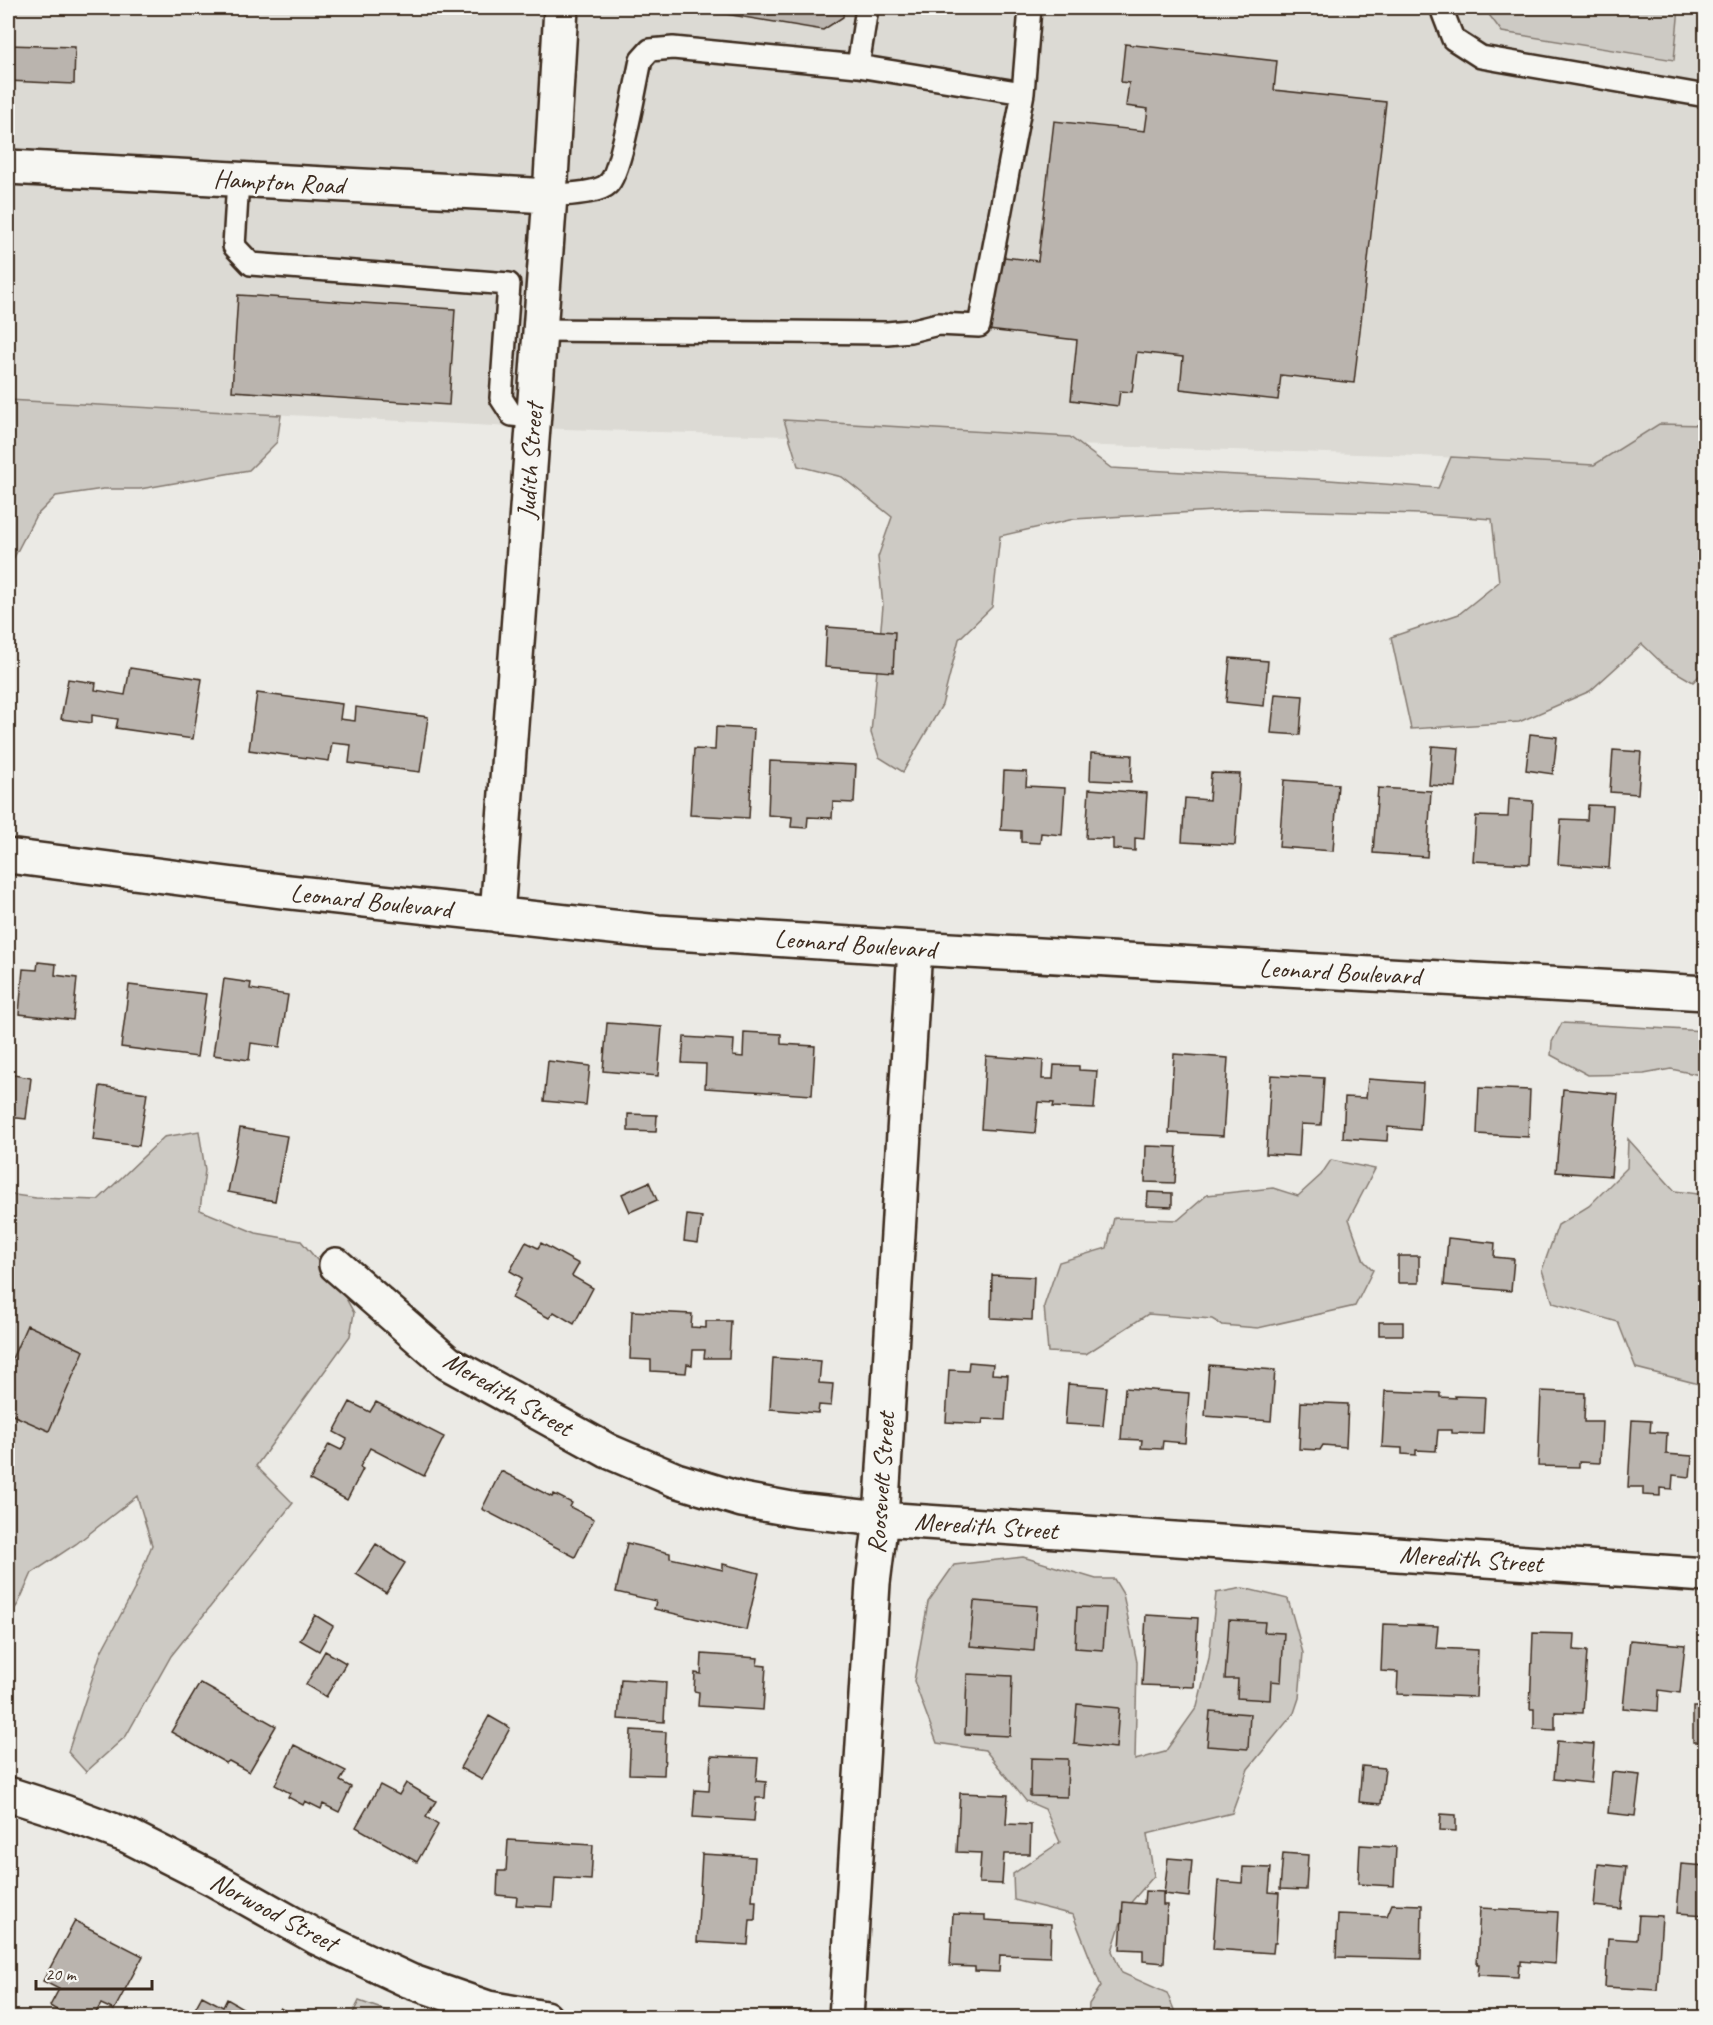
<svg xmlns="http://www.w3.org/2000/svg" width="1713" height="2025" viewBox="0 0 1713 2025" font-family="Caveat,sans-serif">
  <rect width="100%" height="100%" fill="#ebeae5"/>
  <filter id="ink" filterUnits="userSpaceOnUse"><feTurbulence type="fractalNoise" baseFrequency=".0167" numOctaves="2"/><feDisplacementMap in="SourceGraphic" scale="12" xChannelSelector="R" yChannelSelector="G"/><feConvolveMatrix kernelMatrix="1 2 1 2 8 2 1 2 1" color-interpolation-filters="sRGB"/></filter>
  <g filter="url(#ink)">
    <!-- built -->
    <path fill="#dcdad4" d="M8,8H1705V424H1659L1594,465L1420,456L533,428L8,400Z"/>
    <!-- green -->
    <path fill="#cdcac4" stroke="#847a71" stroke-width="1.5" d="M1484,8H1679L1674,60L1502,32Z
      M8,400L281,415L277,442L249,470L140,489H103L56,496L35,517L8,569Z
      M784,420L1070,437L1111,468L1329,480L1438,488L1451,457L1594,465L1659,424L1705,425V670L1693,682L1664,665L1642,644L1590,691L1519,722L1411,729L1391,637L1459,614L1499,582L1492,519L1421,514L1249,509L1074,519L1000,536L992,607L959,639L942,705L903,772L879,757L871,733L883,606L878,557L892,517L842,477L798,466Z
      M1562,1023L1705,1031V1076L1671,1069L1644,1074L1588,1075L1551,1055L1552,1042Z
      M199,1131L205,1170L200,1210L256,1233L301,1241L339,1286L354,1313L350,1336L256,1466L293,1503L171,1656L126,1736L86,1772L68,1752L101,1652L134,1590L152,1545L137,1496L76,1544L32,1573L18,1604L8,1618V1194L36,1198L98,1200L164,1137Z
      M1628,1139L1675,1191L1705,1195L1706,1374L1703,1385L1636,1368L1618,1322L1553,1303L1542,1270L1558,1225L1589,1206L1627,1168Z
      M1331,1160L1375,1169L1349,1219L1364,1261L1373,1270L1355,1306L1258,1328L1222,1325L1212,1319L1148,1314L1086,1354L1048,1352L1044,1306L1059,1262L1107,1248L1114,1218L1178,1220L1207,1195L1273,1188L1298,1196L1321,1175Z
      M1023,1557L1096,1579H1114L1123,1594L1137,1662L1135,1760L1165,1752L1197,1707L1209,1658L1216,1593L1243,1588L1288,1599L1303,1653L1299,1698L1294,1713L1248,1769L1232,1813L1147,1834L1154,1876L1125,1909L1112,1951L1122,1973L1167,1993L1177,2017H1088L1089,2004L1101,1986L1073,1915L1014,1900L1013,1874L1060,1842L1045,1809L1026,1801L985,1750L937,1743L914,1681L928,1602L954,1565Z
      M359,2001L404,2017H351Z"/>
    <!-- building -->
    <path fill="#bab4ae" stroke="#3b2a1e" stroke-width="1.5" d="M689,8H844L843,17L823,30Z
      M1125,44L1277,61L1274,90L1386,102L1354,383L1281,375L1278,400L1180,389L1183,357L1137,352L1132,392L1120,391L1118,406L1071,400L1077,340L988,330L996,256L1038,261L1054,121L1145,131L1148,109L1126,106L1129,83L1121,82Z
      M8,45L75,47L74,84L8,81Z
      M238,295L455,309L449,405L232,391Z
      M827,627L895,632L893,672L825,667Z
      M1230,658L1268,661L1264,706L1226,702Z
      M130,668L202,679L193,739L116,728L118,719L92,715V723L61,719L68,679L96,683L95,690L125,695Z
      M257,693L342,704L340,719L355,721L356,707L428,717L420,772L349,763L351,745L332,743L329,761L249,750Z
      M1275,694L1303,696L1300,735L1271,733Z
      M716,727L754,729L749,818L690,815L694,749L715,750Z
      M1530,734L1557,737L1553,774L1526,770Z
      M1432,746L1459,748L1456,787L1429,785Z
      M1613,750L1641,752L1638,794L1610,792Z
      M1091,753L1132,755L1131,782L1090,780Z
      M770,761L856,765L854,803L833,802L832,818L808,817L807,828L791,827L792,817L768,815Z
      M1004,771L1027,772L1026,786L1065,788L1062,835L1041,833L1040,843L1021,842V831L1001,830Z
      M1211,773L1240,774L1235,845L1182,842L1185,798L1209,800Z
      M1284,780L1338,784L1333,851L1279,847Z
      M1378,788L1431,791L1427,857L1373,853Z
      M1089,789L1147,793L1144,839L1135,838V851L1113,849V839L1086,838Z
      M1509,799L1533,801L1530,864L1473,861L1476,816L1508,817Z
      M1588,805L1613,806L1609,868L1558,864L1561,819L1587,820Z
      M38,962L56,964L55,975L77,978L73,1020L19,1014L23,969L37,970Z
      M224,979L251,983L250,989L288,995L280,1047L251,1043L249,1060L213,1055Z
      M129,985L206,994L197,1057L121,1047Z
      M607,1023L662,1027L658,1076L603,1071Z
      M744,1032L781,1034V1044L815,1046L812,1095L705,1088L706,1064L682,1063L684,1037L734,1040L733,1056L743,1057Z
      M1174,1054L1228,1058L1223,1136L1169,1133Z
      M986,1056L1043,1060L1042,1079H1053L1054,1065L1079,1066V1070L1097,1071L1094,1109L1053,1107L1054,1103L1038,1102L1035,1133L981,1129Z
      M548,1061L590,1066L586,1105L544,1101Z
      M8,1074L31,1078L26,1119L8,1117Z
      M1271,1075L1324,1078L1321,1125L1301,1124L1299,1156L1266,1154Z
      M1368,1079L1423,1083L1420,1130L1388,1127L1387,1141L1343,1138L1345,1097L1366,1098Z
      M100,1086L147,1093L139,1146L93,1140Z
      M1479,1088L1530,1090L1528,1137L1477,1134Z
      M1563,1089L1618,1094L1611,1176L1556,1172Z
      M628,1114L657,1115L656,1132L628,1131Z
      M240,1128L287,1136L275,1201L228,1192Z
      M1146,1146L1177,1147L1175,1183L1145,1182Z
      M649,1182L657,1200L630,1212L622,1194Z
      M1148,1192L1172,1193V1207L1147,1206Z
      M687,1215L702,1217L698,1243L684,1241Z
      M8,1229H11L9,1278H8Z
      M1448,1238L1495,1243L1494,1257L1514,1259L1511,1291L1444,1285Z
      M526,1242L538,1248L541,1243L579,1264L572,1276L593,1288L574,1324L554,1312L549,1318L512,1298L522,1278L510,1271Z
      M1398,1256H1419V1283H1398Z
      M992,1275L1034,1277L1032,1320L991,1318Z
      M632,1311L692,1314L691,1327L706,1328V1321H731L729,1358H704L705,1350H693L692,1365L687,1364L686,1373L651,1371V1360L630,1359Z
      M1379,1322H1403V1335H1379Z
      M27,1325L84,1351L49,1431L8,1413V1368Z
      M773,1358L821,1361L819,1383L833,1384L831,1406L819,1405L818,1413L770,1409Z
      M969,1362L993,1364L992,1374L1008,1375L1005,1420L983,1419L982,1424L946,1422L949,1370L968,1371Z
      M1209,1365L1275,1370L1271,1421L1205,1416Z
      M1068,1384L1107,1387L1103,1426L1065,1424Z
      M1125,1388L1189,1393L1185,1443L1163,1441L1162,1449L1141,1448L1142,1440L1121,1439Z
      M1385,1391L1440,1393V1397L1456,1398L1455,1396L1485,1397L1483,1434L1452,1433V1430H1438L1436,1451L1416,1450V1455L1402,1454V1448L1382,1447Z
      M1541,1391L1585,1393L1584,1422H1602L1600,1463L1579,1462V1467L1538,1466Z
      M350,1402L370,1412L376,1402L444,1437L424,1476L370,1448L360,1467L363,1469L347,1500L310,1480L329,1444L341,1450L347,1439L334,1432Z
      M1301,1402L1348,1404L1346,1447L1323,1445L1320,1450L1299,1449Z
      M1632,1420L1651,1421L1650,1432L1667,1433L1666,1454L1692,1456L1690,1477L1673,1475L1672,1489L1660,1488V1496L1643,1495V1487H1628Z
      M501,1471L552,1497L554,1494L572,1503L570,1507L594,1519L575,1557L482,1509Z
      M627,1543L670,1553V1558L723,1570V1564L759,1573L746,1630L654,1609L656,1601L616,1592Z
      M376,1544L405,1563L386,1593L356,1574Z
      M974,1601L1037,1606L1034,1651L970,1646Z
      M1077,1607L1106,1608L1103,1650L1075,1648Z
      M315,1615L333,1626L319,1651L300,1640Z
      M1146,1615L1198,1618L1194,1687L1142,1685Z
      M1229,1620L1265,1622L1264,1632L1284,1633L1281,1682L1271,1681L1270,1700L1237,1698L1238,1679H1225Z
      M1383,1624L1438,1626L1436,1648L1478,1650L1476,1697L1397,1694L1398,1672L1381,1671Z
      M1533,1633L1575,1634L1574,1650L1587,1651L1583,1713L1555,1712V1730L1534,1729V1709H1530Z
      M1630,1640L1685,1645L1680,1693L1659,1690L1658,1711L1623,1708Z
      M325,1651L346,1663L326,1697L306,1685Z
      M702,1654L758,1658L757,1665L766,1666L763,1710L698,1706L699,1692L694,1691L695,1673L701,1674Z
      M967,1674L1012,1676L1010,1736L965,1734Z
      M621,1679L666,1682L664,1722L618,1719Z
      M200,1683L276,1726L249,1772L229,1761L226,1763L171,1732Z
      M1077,1704L1119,1708L1116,1748L1074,1744Z
      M1693,1707H1706V1742H1693Z
      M1210,1711L1250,1714L1248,1749L1207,1746Z
      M489,1716L510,1728L482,1780L460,1768Z
      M631,1730L666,1732L664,1775L629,1774Z
      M1557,1741L1594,1744L1591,1783L1554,1779Z
      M294,1745L346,1771L340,1781L351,1787L339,1812L323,1804L321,1809L305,1801L303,1805L288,1797L290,1793L275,1785Z
      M711,1756L758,1758L756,1781L766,1782L765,1798H756L754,1821L693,1817L695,1790L709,1791Z
      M1031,1758L1068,1759L1067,1797L1030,1796Z
      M1362,1766L1385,1768L1381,1804L1359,1802Z
      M1612,1772L1640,1775L1635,1816L1608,1813Z
      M406,1783L436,1801L426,1817L438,1825L417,1862L356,1827L380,1785L399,1795Z
      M960,1793L1008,1795L1006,1824L1031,1825L1030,1854H1004L1002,1884L979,1883L981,1853L957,1852Z
      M1441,1814L1456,1815V1831L1440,1830Z
      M508,1840L593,1845L591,1880L555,1878L553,1907L516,1905L517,1897L497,1895L498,1871H506Z
      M1360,1845L1396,1847L1394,1886L1358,1884Z
      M1283,1853L1308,1855L1306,1890L1280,1889Z
      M702,1854L755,1857L752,1901H756L755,1920H750L748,1945L697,1942Z
      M1168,1858L1192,1860L1189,1897L1164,1894Z
      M1598,1864L1626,1867L1621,1909L1594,1906Z
      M1681,1864L1706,1866V1915L1677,1913Z
      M1243,1867L1271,1868L1269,1892L1279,1893L1276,1943H1274L1273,1953L1213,1949L1218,1881L1242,1883Z
      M1145,1891L1163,1892V1905H1167L1164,1963L1143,1961V1950L1120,1949L1123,1902L1144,1904Z
      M1392,1904L1422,1905L1421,1959L1336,1957L1338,1914L1387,1916Z
      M1480,1908L1558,1912L1555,1964L1521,1961V1965H1519L1518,1977L1478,1975L1479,1964H1477Z
      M953,1914L985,1915V1920L1051,1924L1050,1957L1000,1955L999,1972L975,1971V1967L950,1966Z
      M1639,1915L1662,1916L1657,1990L1605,1987L1608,1938L1637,1940Z
      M75,1921L143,1956L114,2010L101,2004L93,2018H70L50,2006L59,1989L43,1981Z
      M202,1996L223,2007L227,1999L260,2018H190Z
      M280,2008L297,2018H275Z"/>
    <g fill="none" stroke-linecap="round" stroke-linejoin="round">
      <defs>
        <path id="service" d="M1443,8V13L1453,39L1481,57L1706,96
          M858,66L867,8
          M238,180L234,246L251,264L509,284L501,398L512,415L533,417
          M550,196C565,194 598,194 608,184C621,173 636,82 641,60L650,50L673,48L858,66L1023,93
          M540,330L887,333L910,331L938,324L979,326L1023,93L1030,8"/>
        <path id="minor" d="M8,167L550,196
          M8,856L281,891L658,932L915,948L1706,993
          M497,915L550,196L561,8
          M336,1265L448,1363L608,1451L676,1480L742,1500L797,1510L881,1519L1706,1575
          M8,1794L64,1812L128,1836L213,1879L318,1938L410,1981L488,2008L545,2018
          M846,2018L873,1583L881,1519L915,948"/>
      </defs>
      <!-- service casing -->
      <use href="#service" stroke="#3b2a1e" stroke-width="26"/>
      <!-- minor casing -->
      <use href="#minor" stroke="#3b2a1e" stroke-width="38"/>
      <!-- service -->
      <use href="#service" stroke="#f6f6f2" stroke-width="21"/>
      <!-- minor -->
      <use href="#minor" stroke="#f6f6f2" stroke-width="33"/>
    </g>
  </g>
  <g text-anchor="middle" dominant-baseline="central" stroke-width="5" stroke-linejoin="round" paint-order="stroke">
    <!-- street labels -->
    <g font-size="26" fill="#3b2a1e" stroke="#f6f6f2">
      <text transform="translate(279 182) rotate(3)">Hampton Road</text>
      <text transform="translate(530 461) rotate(-86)">Judith Street</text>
      <text transform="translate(371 901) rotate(6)">Leonard Boulevard</text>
      <text transform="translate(855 944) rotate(4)">Leonard Boulevard</text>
      <text transform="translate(1340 972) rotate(3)">Leonard Boulevard</text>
      <text transform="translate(508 1394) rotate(30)">Meredith Street</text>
      <text transform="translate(881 1483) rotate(-86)">Roosevelt Street</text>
      <text transform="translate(986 1526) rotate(4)">Meredith Street</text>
      <text transform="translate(1471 1559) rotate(4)">Meredith Street</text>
      <text transform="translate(274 1912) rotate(28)">Norwood Street</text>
    </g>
  </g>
  <!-- margin -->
  <rect width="1713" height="2025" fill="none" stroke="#f6f6f2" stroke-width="30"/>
  <rect x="15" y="15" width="1683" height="1995" fill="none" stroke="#3b2a1e" stroke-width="2" filter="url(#ink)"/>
  <!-- scale -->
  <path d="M36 1980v9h116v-9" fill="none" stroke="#3b2a1e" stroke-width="3"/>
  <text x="45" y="1980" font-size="18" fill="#3b2a1e" stroke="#f6f6f2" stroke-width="4.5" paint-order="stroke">20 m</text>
</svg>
